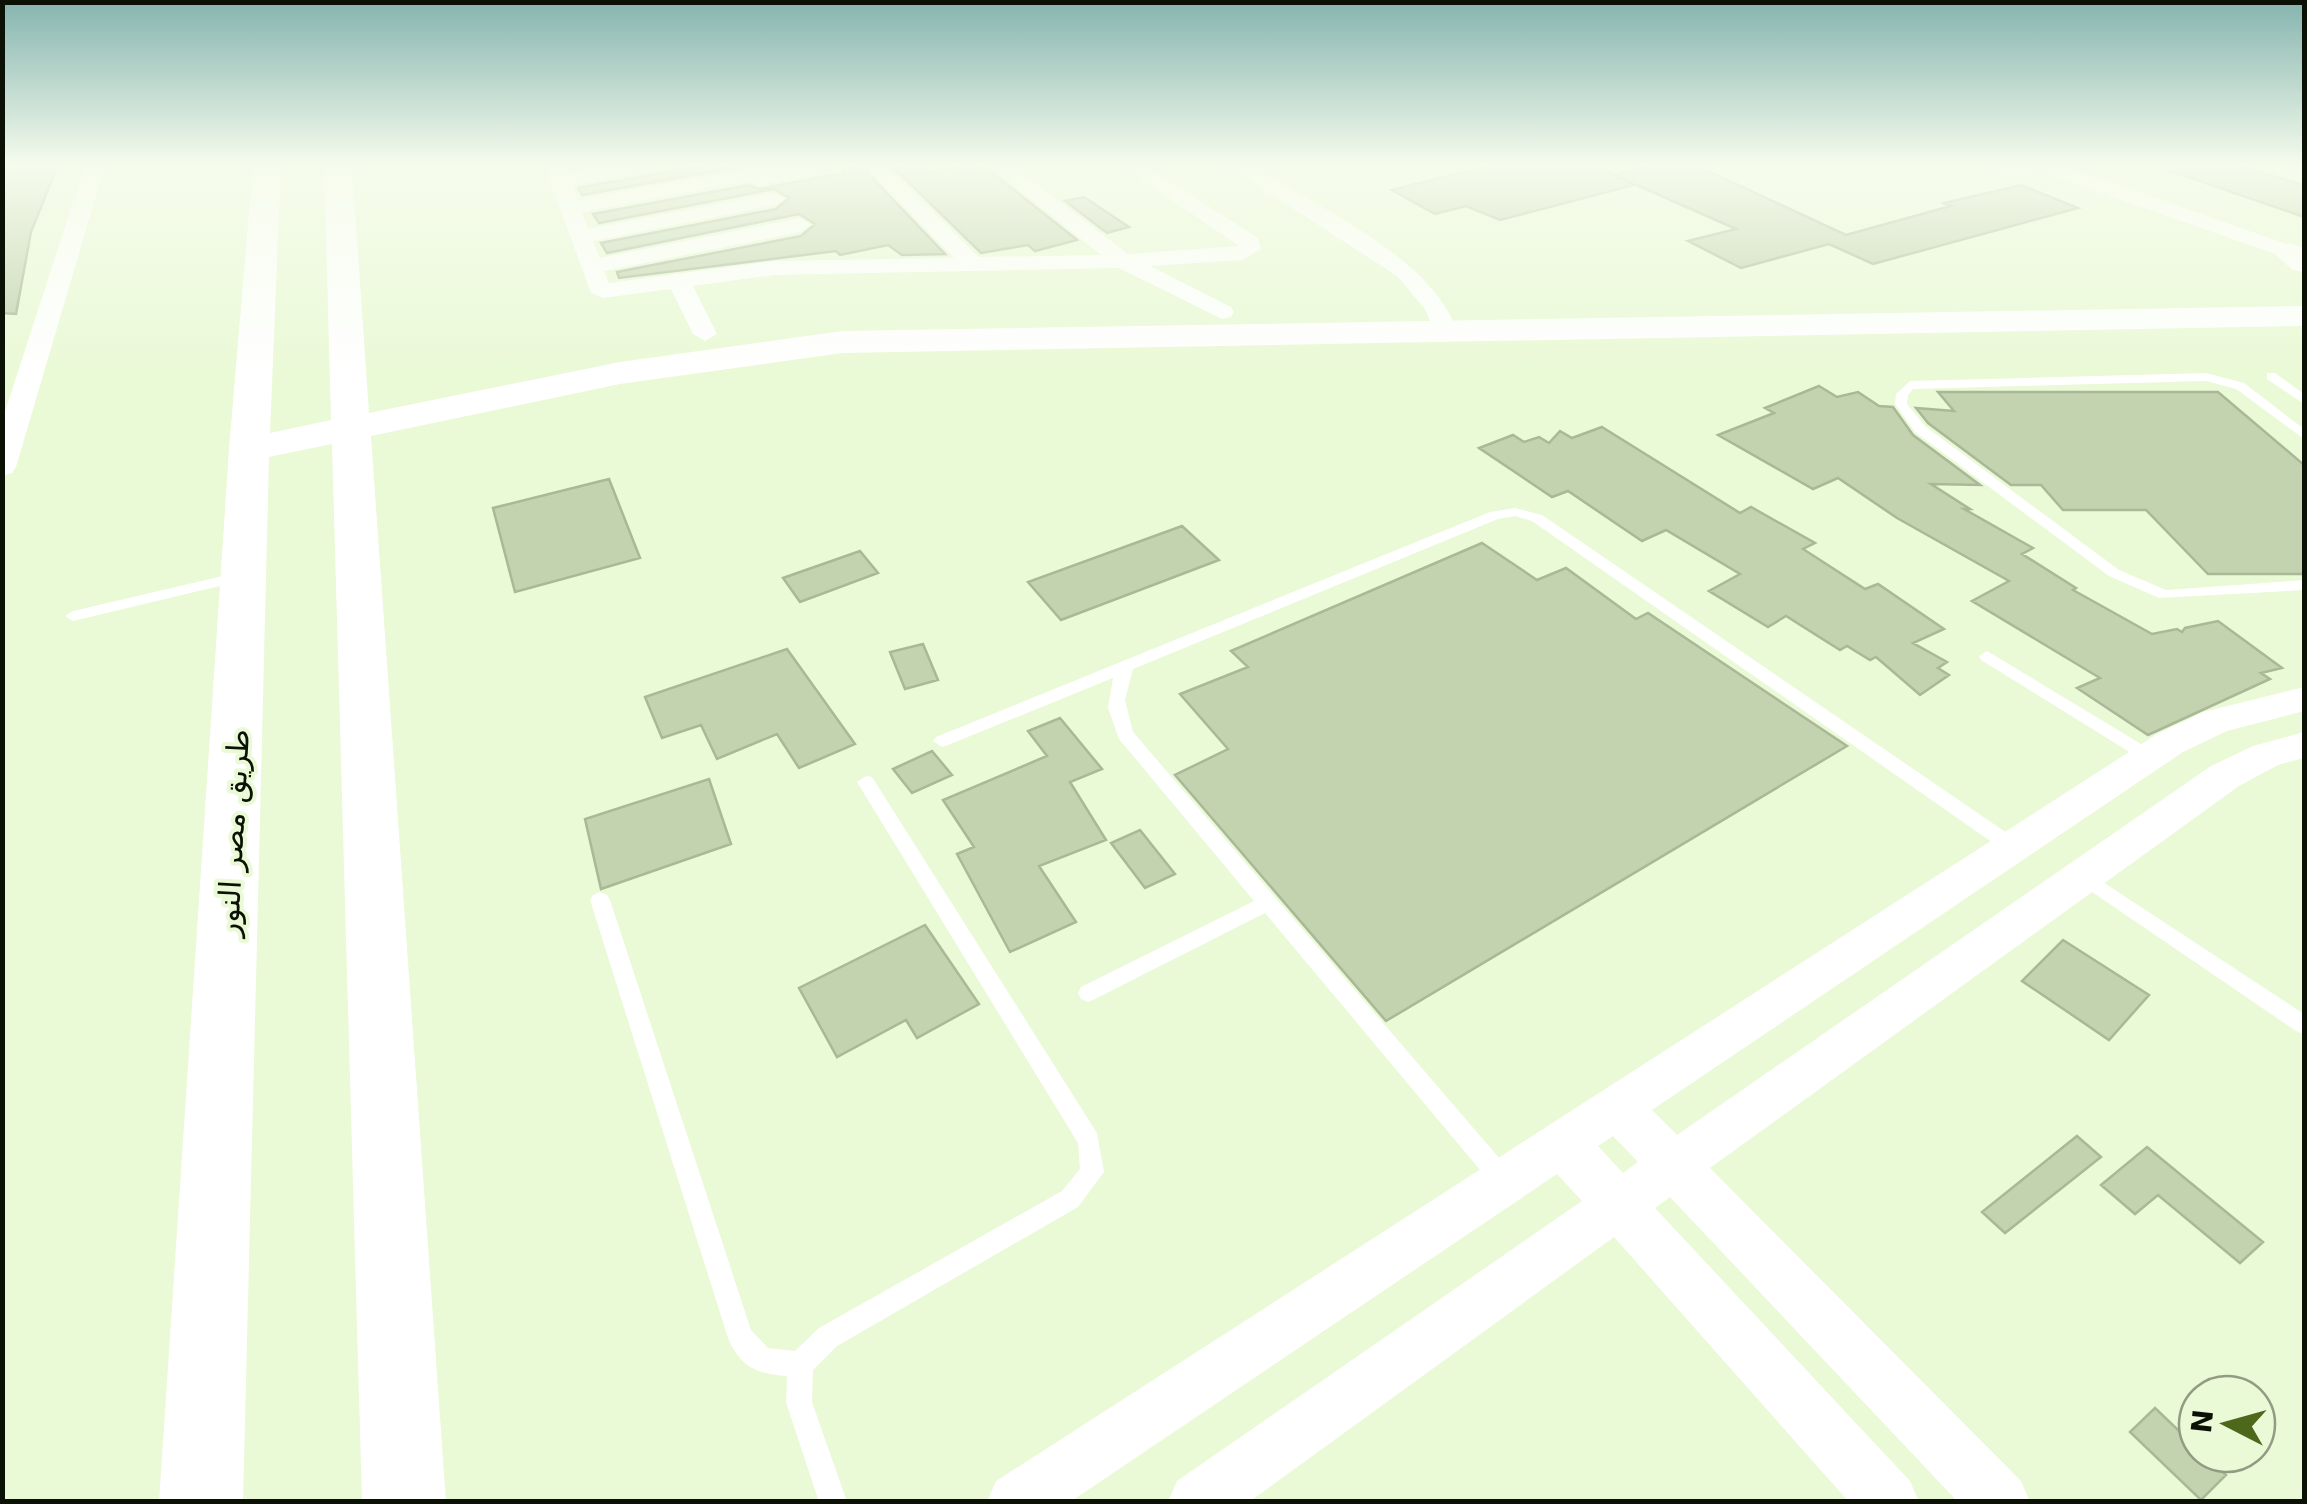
<svg xmlns="http://www.w3.org/2000/svg" width="2307" height="1504" viewBox="0 0 2307 1504" font-family="'DejaVu Sans','Noto Sans Arabic',sans-serif">
  <rect width="100%" height="100%" fill="#eaf9d6"/>
  <!-- building -->
  <path fill="#c3d2af" stroke="#a9b896" stroke-width="2.5" d="M2,165H58L31,232L16,314L2,313Z
    M707,165L732,168L582,195L578,188Z
    M860,165L945,254L902,255L888,245L840,255L836,251L619,278L617,272L801,236L815,224L799,214L607,253L601,243L776,209L789,198L774,189L599,223L593,214L749,185L759,189L843,173L844,168Z
    M920,165L925,173L973,165L989,170L1077,240L1035,251L1028,245L981,253L894,168Z
    M1492,165H1594L1634,185L1500,220L1466,206L1435,214L1392,190Z
    M1651,165H1688L1710,172L1846,235L1951,206L1944,203L2021,185L2078,208L1873,264L1829,244L1741,268L1688,241L1736,229L1614,175Z
    M2168,165H2235L2304,185V217L2168,170Z
    M1084,197L1129,227L1107,233L1065,201Z
    M1819,386L1837,397L1858,392L1879,406L1893,407L1913,435L1980,485L1931,484L1970,509H1964L2033,548L2022,554L2076,588L2073,590L2152,634L2177,629L2182,632L2185,628L2218,621L2282,668L2261,673L2270,679L2148,735L2077,688L2100,678L1972,601L2009,581L1897,518L1838,478L1813,489L1718,435L1774,413L1765,408Z
    M1938,392H2218L2304,465V574H2208L2146,510H2063L2041,485H2011L1928,423L1916,408L1954,411Z
    M1602,427L1740,513L1751,507L1815,543L1803,549L1865,589L1878,584L1944,629L1913,643L1947,662L1938,668L1949,675L1920,695L1876,657L1870,660L1847,646L1840,650L1786,616L1768,627L1709,591L1740,574L1666,530L1642,541L1568,491L1552,497L1479,448L1513,435L1524,442L1539,437L1549,443L1560,431L1572,438Z
    M609,479L640,558L515,592L493,508Z
    M1182,526L1219,560L1061,620L1028,582Z
    M1482,543L1537,580L1566,568L1636,619L1648,613L1847,746L1386,1021L1175,775L1228,749L1180,694L1248,667L1231,651Z
    M860,551L878,573L800,602L783,578Z
    M923,644L938,680L905,689L890,652Z
    M787,649L855,744L799,768L777,734L717,759L701,725L662,738L645,697Z
    M1060,718L1102,769L1070,782L1106,840L1039,866L1076,922L1010,952L957,854L974,847L943,800L1047,756L1028,731Z
    M932,751L952,775L912,793L893,769Z
    M709,779L731,844L601,889L585,819Z
    M1140,830L1175,874L1145,888L1111,843Z
    M925,925L979,1004L917,1038L906,1020L837,1057L799,988Z
    M2063,940L2149,995L2109,1040L2022,981Z
    M2077,1136L2101,1157L2005,1233L1982,1212Z
    M2147,1147L2181,1175L2263,1242L2240,1263L2158,1195L2135,1214L2101,1185Z
    M2155,1408L2197,1448V1454H2204L2226,1475L2201,1500L2130,1432Z"/>
  <g fill="none" stroke-linecap="round" stroke-linejoin="round">
    <!-- lane -->
    <path fill="#fff" fill-rule="evenodd" d="M2206,373L2244,383L2304,429V439L2236,389L2206,381L1913,389L1908,395L1907,404L1925,426L2119,570L2166,590L2304,580V590L2159,598L2109,576L1915,432L1895,404L1896,394L1910,381Z
      M2267,373H2275L2304,394V404L2267,379Z
      M1515,508L1542,515L2020,842L2022,847L2020,852H2006L1532,521L1515,516L1498,519L1133,669L1125,700L1133,732L1512,1173L1516,1181L1512,1189L1504,1192L1496,1189L1265,913L1095,999L1088,1002L1081,999L1078,993L1081,987L1254,901L1119,739L1108,708L1113,678L948,745L942,747L933,741L936,737L1490,512Z
      M240,572L248,577L245,580L73,621L65,616L73,611Z
      M1987,651L2156,753L2159,757L2156,761H2144L1981,660L1979,656Z
      M866,776L872,777L1097,1133L1104,1172L1078,1207L837,1346L813,1370L812,1402L847,1502H819L786,1402L787,1376C757,1374 740,1367 728,1338L590,900L593,895L600,892L607,895L610,900L751,1330L768,1348L795,1351L819,1328L1062,1191L1080,1169L1078,1143L857,782Z
      M2083,869L2304,1014V1034L2296,1031L2076,881L2073,876L2076,871Z"/>
    <!-- street -->
    <path fill="#fff" fill-rule="evenodd" d="M85,165H105L16,467L12,473L2,476V421Z
      M544,165H564L567,173L614,165H661L651,171L572,185L577,200L752,168C767,174 818,165 840,165L830,171L758,185L749,181L582,212L588,229L775,193L785,199L775,205L593,241L600,258L800,218L811,225L800,232L604,271L609,283L774,261L954,258L864,165H886L979,257L1101,255L989,165H1012L1128,254L1239,246L1121,165H1145L1258,238L1261,249L1242,260L1150,266L1231,307L1234,312L1231,317L1222,319L1119,268L774,275L693,286L717,334L705,341L693,334L671,289L603,298L591,293Z
      M1226,165H1251C1316,206 1432,257 1457,331L1454,336H1436L1425,309L1397,276Z
      M1979,165H2061L2304,250V264L2041,172L2015,178Z
      M2304,687V711L2227,731L2183,752L1652,1110L1677,1135L2211,766L2253,746L2304,732V758L2278,765L2239,786L1710,1168L2021,1481L2030,1502H1958L1670,1197L1655,1208L1910,1481L1919,1502H1849L1614,1237L1249,1502H1168L1177,1481L1582,1201L1557,1174L1070,1502H987L996,1481L2157,734L2203,712ZM1613,1136L1638,1162L1623,1173L1598,1146Z"/>
    <!-- secondary -->
    <path fill="#fff" fill-rule="evenodd" d="M253,165H281L270,433L331,420L324,165H352L369,413L620,362L842,331L2304,306V326L842,353L620,384L371,436L446,1502H362L332,444L269,457L243,1502H159L229,449Z
      M2289,243L2304,248V272L2293,270L2273,252L2278,245Z"/>
  </g>
  <!-- sky -->
  <linearGradient id="sky" x2="0" y2="1"><stop stop-color="#85b4af"/><stop offset="0.44" stop-color="#f6fced"/><stop offset="1" stop-color="#f6fced" stop-opacity="0"/></linearGradient>
  <rect width="2307" height="376" fill="url(#sky)"/>
  <g text-anchor="middle" dominant-baseline="central" stroke-width="8" stroke-linejoin="round" paint-order="stroke">
    <!-- street labels -->
    <g font-size="30" fill="#0c1106" stroke="#eaf9d6">
      <text transform="translate(233 833) rotate(-87)">طريق مصر النور</text>
    </g>
  </g>
  <!-- border -->
  <rect width="2307" height="1504" fill="none" stroke="#0c1106" stroke-width="10"/>
  <!-- north arrow -->
  <g transform="translate(2227 1424) rotate(276)"><circle r="48" fill="#eaf9d6" stroke="#919c83" stroke-width="2.5"/>
  <path d="M0-8L18 38L0 25L-18 38Z" fill="#4d681a"/>
  <text y="-15" font-size="28" font-weight="bold" text-anchor="middle" fill="#0c1106">N</text>
  </g>
</svg>
